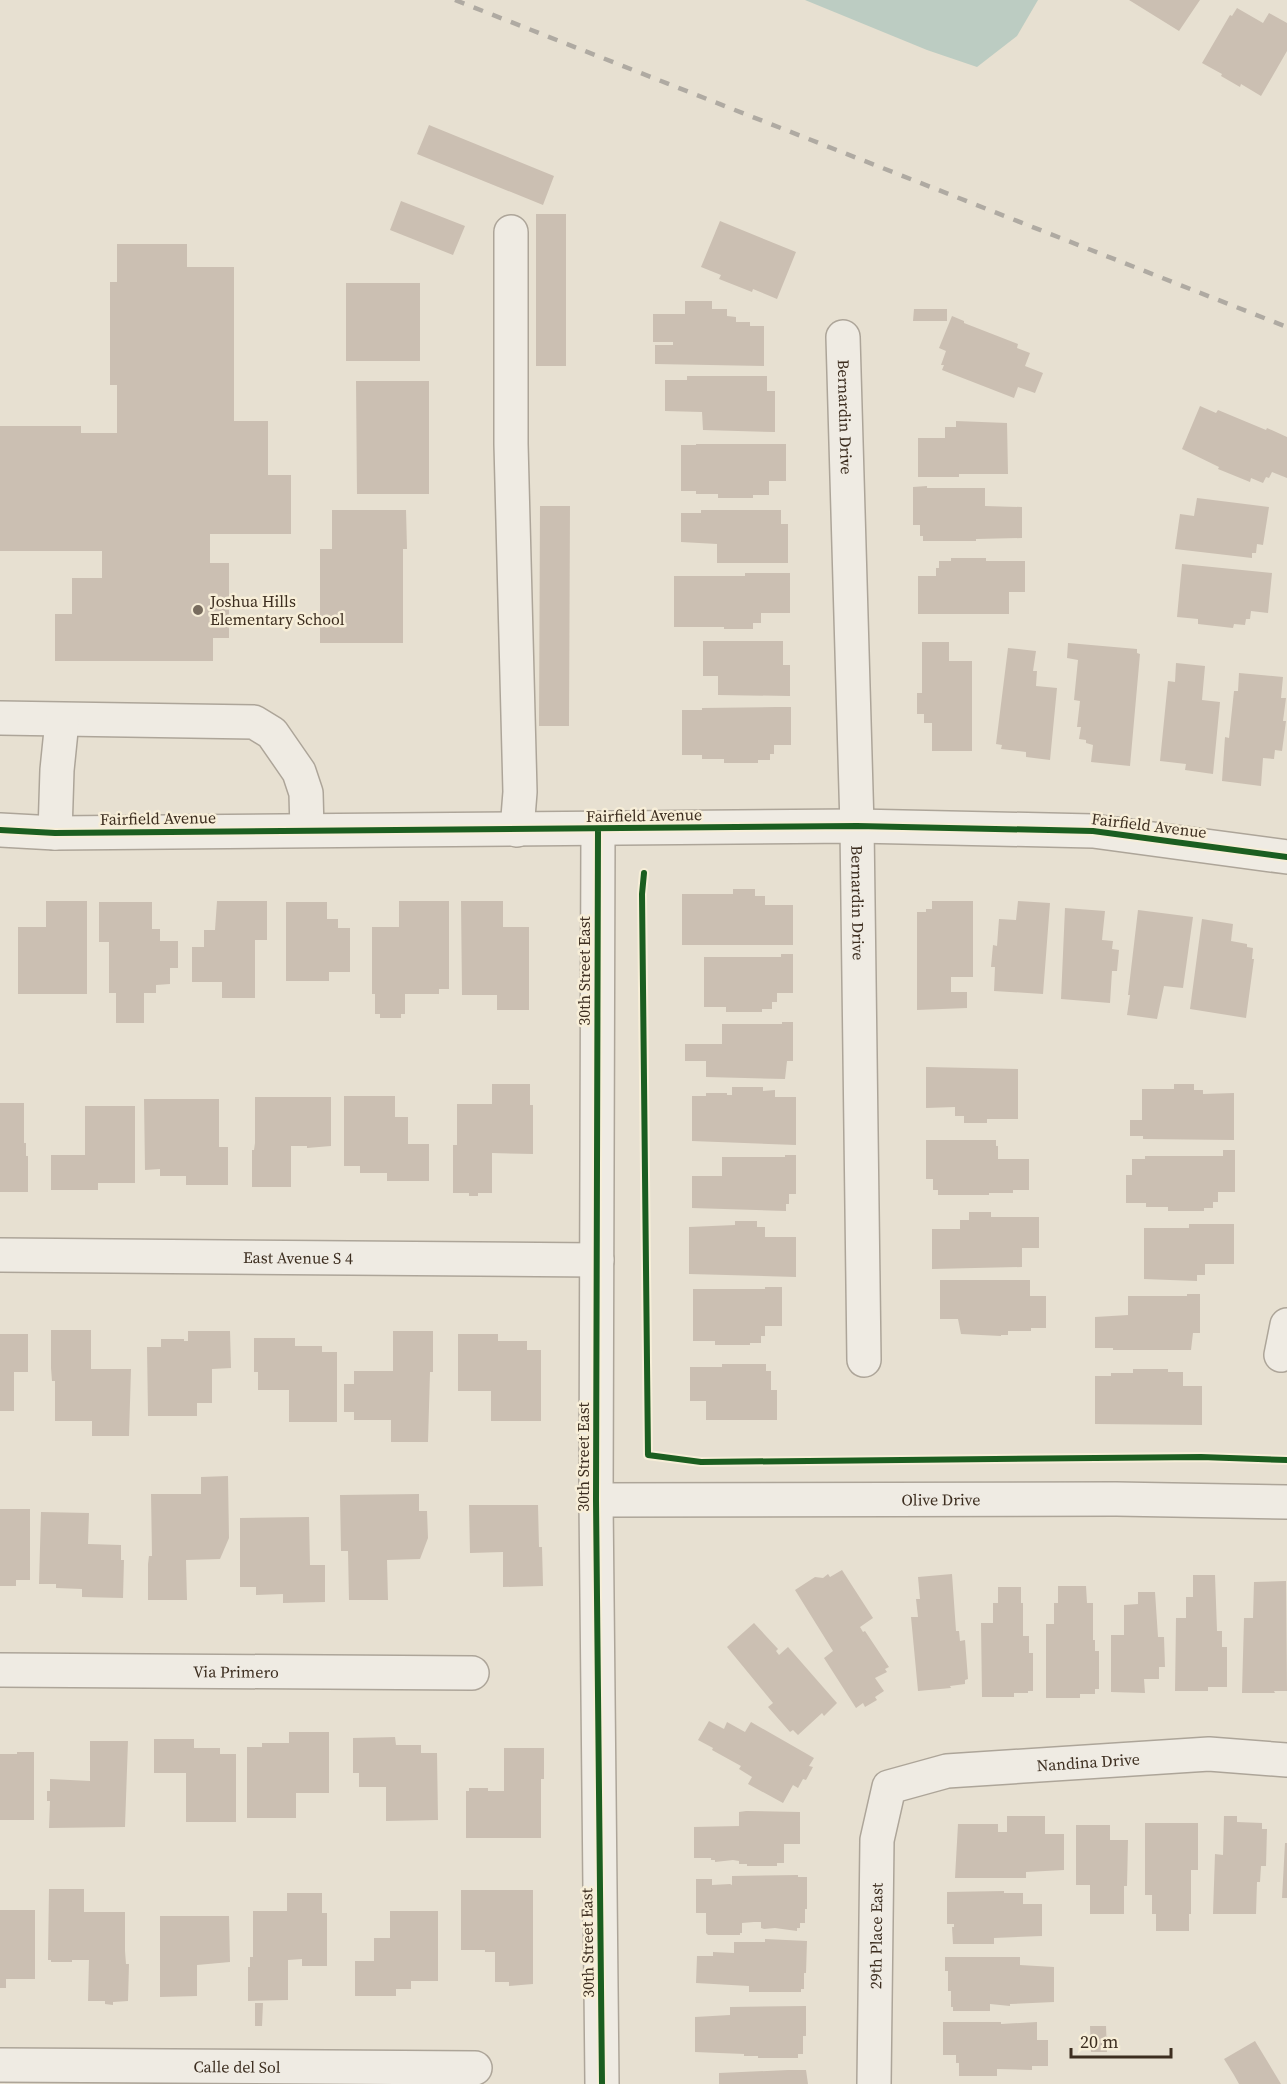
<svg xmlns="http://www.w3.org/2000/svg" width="1287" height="2084" viewBox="0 0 1287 2084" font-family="'Source Serif 4',serif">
  <rect width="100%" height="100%" fill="#e7e0d1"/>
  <!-- water -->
  <path fill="#bcccc2" d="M805,0H1038L1017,36L977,67L927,50Z"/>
  <!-- building -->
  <path fill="#cbbfb2" d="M1129,0H1200L1179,31Z
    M1237,8L1263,23L1269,13L1287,23V51L1261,96L1241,84L1240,87L1221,76L1222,74L1202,63L1230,15L1232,16Z
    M429,125L554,176L543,205L417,154Z
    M401,201L465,226L453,255L390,230Z
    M536,214H566V366H536Z
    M720,221L796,252L777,299L753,289L752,292L719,279L721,275L701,267Z
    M117,244H187V267H234V421H268V475H291V534H210V563H229V638H213V661H55V614H72V578H102V551H0V426H81V433H117V385H110V282H117Z
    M346,283H420V361H346Z
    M685,301H712V309H727V316L736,317V322H750V326H764V366L655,364V345H673V342H653V314H685Z
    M914,309H947V321H913Z
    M952,316L964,321V323L1018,344L1017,348L1030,353L1025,366L1043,373L1035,393L1018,387L1014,398L942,370L944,365H941L946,351L939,348Z
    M687,376H767V391H775V432L703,430L702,412L665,411V380H687Z
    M356,381H429V494H357Z
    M1200,406L1216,413L1218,410L1266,430L1267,428L1287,437V478L1272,472L1269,478L1266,477L1263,483L1251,478L1250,482L1218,469L1219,467L1182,449Z
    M956,421L1007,423L1008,474H959V477H918V438H945V427H956Z
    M696,444H786V481H769V495H753V498H718V494H696V491H681V445H696Z
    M927,486V488H985V506L1022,507V538L976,539V541H923V536H920V525H913V487Z
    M1197,498L1269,507L1263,545L1257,544L1256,553H1252V558L1175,549L1180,514L1194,516Z
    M540,506H570L569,726H539Z
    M332,510H406L407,549H403V643H320V549H332Z
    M701,510H781V524H788V563H717V544L681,542V513H701Z
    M951,558H986V561H1025V592H1009V614H918V576H936V568H939V561H951Z
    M1182,564L1272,573L1268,613L1251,611L1250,619H1246L1245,625L1234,624L1233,628L1198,624V619L1177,617Z
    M745,573H790V613H761V623H753V629H724V627H674V576H745Z
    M703,641H783V665H790V696L718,695V676H703Z
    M922,642H949V661H972V751H932V723H924V714H917V693H922Z
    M1068,643L1137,649V653L1140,654L1130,766L1091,762L1093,745L1086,743V740L1079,739L1081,727H1077L1080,701L1074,700L1078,660L1067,658Z
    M1008,648L1036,651L1033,671H1037L1036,686L1057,688L1050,760L1026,757V752L1001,749L1002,745L996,744Z
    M1176,663L1205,666L1202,700L1220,702L1213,774L1185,770L1186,764L1160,761L1168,681L1175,682Z
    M1239,673L1283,677L1281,698H1286L1283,721H1286L1282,751L1275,750L1274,759L1263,758L1261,786L1222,781L1225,737L1229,738L1234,691H1238Z
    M776,707H791V745H774V754H770V760H758V763H724V759H702V755H682V710H702V708Z
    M733,889H755V896H765V905H793V945H682V894H733Z
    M46,901H87V994H18V927H46Z
    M217,901H267V940H255V998H222V982H192V947H204V930H215Z
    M399,901H449V989H439V994H405V1014H401V1018H380V1014H375V994H372V927H399Z
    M461,901H503V927H529V1010H497V995H462Z
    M932,901H973V977H951V992H967V1008L917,1010V912H926V909H932Z
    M1018,901L1050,903L1043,994L994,991L995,967H991L993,945L997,946L999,919L1016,920Z
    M99,902H152V929H160V941H178V968H170V984L156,985V993H144V1023H116V993H109V942H99Z
    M286,902H327V919H338V928H350V972H329V981H286Z
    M1065,908L1105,911L1102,940L1113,941L1112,949L1119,950L1117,971H1112L1110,1003L1061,999Z
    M1138,910L1193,917L1183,988L1164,986L1157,1019L1127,1015L1130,995H1128Z
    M1202,919L1233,924L1231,941L1247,944V947L1253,948L1252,959H1254L1246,1018L1190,1009Z
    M781,954H793V993H777V1002H772V1009H762V1012H726V1007H704V957H781Z
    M782,1022H793V1061H787L785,1079L706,1077V1061H685V1044H722V1024H782Z
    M926,1067L1018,1069V1119H987V1123H964V1116H955V1107L926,1108Z
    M492,1084H530V1105H533V1154L492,1153V1193H478V1196H469V1193H453V1145H457V1104H492Z
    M1174,1084H1194V1090H1203V1094L1234,1093V1140L1143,1139V1136H1130V1120H1142V1089H1174Z
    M732,1087H763V1091L775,1090V1097H796V1145L692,1141V1096H706V1093H727V1095H732Z
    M344,1096H395V1117H408V1144H429V1181H387V1173H360V1166H344Z
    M255,1097H331V1146L307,1148V1146H291V1187H252V1150H254L255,1143Z
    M144,1099H219V1147H228V1185H186V1176H160V1169L145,1170Z
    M0,1103H24V1143H26V1156H28V1192H0Z
    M85,1106H135V1183H98V1190H51V1155H85Z
    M926,1140H996V1146H998V1159H1029V1190H1013V1193H989V1195H938V1190H933V1179H926Z
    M1223,1150H1235V1192H1218V1202H1213V1208H1204V1211H1168V1207H1146V1203H1126V1175H1132V1159H1145V1156H1223Z
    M785,1155H796V1194H789V1204H786V1211L692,1208V1176H722V1157H785Z
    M969,1212H991V1217H1039V1248H1022V1267L932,1269V1229H960V1220H969Z
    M735,1221H757V1227H765V1237H796V1277L689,1274V1227L735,1225Z
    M1189,1224H1234V1264H1205V1275H1197V1281L1144,1279V1228H1189Z
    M940,1280H1030V1296H1046V1328H1031V1331H1008V1335H1001V1336L961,1334L958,1319H940Z
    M765,1287H782V1326H765V1336H761V1343H750V1345H715V1341H693V1289H765Z
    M1187,1294H1200V1333H1193L1191,1350H1113V1348H1095V1317L1128,1315V1296H1187Z
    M51,1330H91V1369H131L129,1436H92V1421H55V1381H52L51,1368Z
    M188,1331H230L231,1368L212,1369V1403H197V1416H148L147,1347H161V1339H184V1341H188Z
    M393,1331H433V1372H430L428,1442H391V1420H354V1412H344V1384H354V1371H393Z
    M0,1334H28V1372H14V1411H0Z
    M458,1334H498V1341H527V1350H541V1421H491V1391H458Z
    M254,1338H295V1346H322V1352H337V1422H289V1390H258V1372H254Z
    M722,1364H766V1371H771V1390H777V1420H706V1401H690V1367H722Z
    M1133,1369H1168V1372H1183V1386H1202V1425L1095,1424V1376H1111V1373H1133Z
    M228,1476L229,1538L220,1559L186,1560L187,1600H148V1564L149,1556H152L151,1494H201V1477Z
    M419,1494V1511H427L428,1538L420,1559L387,1560L388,1600H349L348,1551H341L340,1495Z
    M469,1505H538L539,1547H542L543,1586L503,1587V1552L470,1553Z
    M0,1509H30V1580H16V1586H0Z
    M41,1512L89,1513L88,1544L121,1545V1560H124L123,1598L82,1597V1589L56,1588V1584H39Z
    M309,1517L310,1565H325V1602L283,1603V1594L256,1595V1587H240V1518Z
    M842,1570L873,1618L860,1627L863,1632L865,1631L889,1667L885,1669L887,1672L875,1678L884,1691L875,1697L877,1700L865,1707L863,1703L856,1708L824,1658L833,1651L795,1590L815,1577L823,1578L828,1574L830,1577Z
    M952,1574L956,1631H959L960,1641L965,1640L968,1679L965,1680V1684L950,1686L951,1688L918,1691L911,1617H918L916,1599H920L918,1577Z
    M1193,1575H1215L1217,1631H1222V1647H1227V1687H1208V1691H1175L1176,1618H1186V1597H1193Z
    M1286,1581L1287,1691H1274L1275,1693H1242L1244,1618H1253L1254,1582Z
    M1058,1586H1086L1087,1603H1093V1640H1095V1651H1099V1689H1095V1694H1080V1698H1046V1624H1054V1603H1058Z
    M998,1587H1021V1603H1023V1636H1029V1653H1033V1691H1028V1693H1014V1697H982L981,1623H993V1603H998Z
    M1138,1592H1155L1158,1637H1164L1165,1667H1159V1679H1144L1145,1693L1111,1692V1635H1124V1605L1138,1604Z
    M754,1623L778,1649L776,1651L779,1655L788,1647L837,1703L824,1716L822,1713L798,1735L793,1730L790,1732L768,1707L773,1703L727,1647Z
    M709,1721L724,1729L727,1722L745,1732L751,1722L814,1758L809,1766L813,1767L806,1780L803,1779L798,1788L793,1785L783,1803L748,1784L752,1777L739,1769L741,1766L712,1750L713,1748L698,1740Z
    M289,1732H329V1793H296V1818H247V1747H262V1743H289Z
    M395,1737L396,1745H421V1753H437L438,1820L386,1821V1787H359V1773H353V1738Z
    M154,1739H194V1748H220V1754H236V1822H186V1773H154Z
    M90,1741H128L125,1827L49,1828L50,1801H47V1791H50V1779L90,1781Z
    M504,1748H544V1779H541V1838H466V1791H469V1788H488V1791H504Z
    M17,1752H34V1820H0V1754H17Z
    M746,1811L800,1812V1844H784V1863H777V1866H747V1864H739V1861L733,1860L715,1862V1860H711V1858H694V1827L739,1826V1812Z
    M1007,1816H1045V1834H1064V1870L1026,1872V1878H955L958,1824H998V1832H1007Z
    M1224,1816H1237V1822L1262,1823V1829H1267L1266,1866H1261L1260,1882H1257L1256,1914H1213L1215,1854L1223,1855Z
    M1145,1823H1198V1870H1191V1914H1189V1931H1156V1914H1152V1895H1145Z
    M1076,1825H1110V1840H1128L1127,1886H1124V1914H1090V1885H1076Z
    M1285,1843H1287V1898H1282Z
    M798,1875V1877H807V1909H805V1923H800V1928H797V1931L775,1928L764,1929L761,1928V1922H754L742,1923V1933H740V1935H708L706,1933V1913H696V1879H712V1885L730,1884L732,1885V1876Z
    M49,1889H84V1912H125V1951L126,1964H129L128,2001L113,2002V2005L105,2004V2001H88L89,1960H72V1962H51V1960H48Z
    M461,1890H533V1984L509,1986V1982H495V1952H485V1950H461Z
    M1004,1891V1893H1023V1904H1042V1936L994,1938V1944H953L952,1927H954V1924H947V1892Z
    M287,1893H322V1913H327V1966H302V1959L288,1960V2000L248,2001V1967H250V1957H253V1911H287Z
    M0,1910H35V1979H6V1988H0Z
    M390,1911H438V1981H411V1989H396V1996H355V1961H374V1938H390Z
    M160,1916H229L230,1962L197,1965V1996L160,1997Z
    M765,1939L807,1941L806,1973H804V1989H801V1992H749V1986L696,1983L697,1956H713V1952L734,1953V1942H765Z
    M945,1957H1020V1965L1054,1967V2002L1010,2004V2006L990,2004V2011H953V2007H951V1991H948V1971H945Z
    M255,2003H263L262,2026H255Z
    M806,2006V2036H803V2054H798V2058H758V2056H744V2054L695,2052V2017L730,2015V2007Z
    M943,2022H1001V2024L1037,2022V2040H1048V2066H1032V2070L997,2069V2076H959V2063H956V2055H943Z
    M1090,2026H1106L1107,2052H1091Z
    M1255,2041L1281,2084H1239L1234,2075L1224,2059Z
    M788,2070H806L808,2084H719V2073Z"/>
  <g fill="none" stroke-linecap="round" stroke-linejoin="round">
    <defs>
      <g id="minor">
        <path d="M511,232V444L520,792L517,830"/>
        <path id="s1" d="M843,337L857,826L864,1360"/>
        <path d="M0,718L254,722L272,733L299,772L306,793L307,830"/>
        <path d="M598,829L596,1500L602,2084"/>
        <path d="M0,830L55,833L857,826L1093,831L1287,857"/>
        <path d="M55,833L57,770L62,721"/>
        <path id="s2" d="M0,1255L597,1260"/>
        <path d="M1281,1355L1287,1325"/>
        <path id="s3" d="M596,1500L1116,1499L1287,1502"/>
        <path id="s4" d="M0,1670L472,1673"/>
        <path id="s5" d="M0,2065L475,2068"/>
        <path id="s6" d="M874,2084L877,1840L889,1787L947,1771L1209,1754L1287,1760"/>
      </g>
    </defs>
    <!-- minor casing -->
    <use href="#minor" stroke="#ada599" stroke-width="36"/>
    <!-- minor -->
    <use href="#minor" stroke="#efebe3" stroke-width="33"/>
    <!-- rail -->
    <path stroke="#afaaa2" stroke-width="4.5" stroke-dasharray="10 10" stroke-linecap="butt" d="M455,0L1287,327"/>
    <defs>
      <path id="cycleway" d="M598,829L596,1500L602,2084
        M0,830L55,833L857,826L1093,831L1287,857
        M644,873L642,894L648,1455L701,1462L1201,1457L1287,1460"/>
    </defs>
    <!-- cycleway casing -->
    <use href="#cycleway" stroke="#f7eed8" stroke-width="10"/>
    <!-- cycleway -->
    <use href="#cycleway" stroke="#1b5e20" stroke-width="6"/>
  </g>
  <!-- markers -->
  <circle fill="#786c5e" stroke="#f7eed8" stroke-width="2" cx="198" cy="610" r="6"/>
  <g text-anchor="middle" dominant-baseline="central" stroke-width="5" stroke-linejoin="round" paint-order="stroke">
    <!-- street labels -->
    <g font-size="16" fill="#3d2e20" stroke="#f7eed8">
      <text stroke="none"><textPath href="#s1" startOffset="80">Bernardin Drive</textPath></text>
      <text transform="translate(644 815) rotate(-1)">Fairfield Avenue</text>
      <text transform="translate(158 818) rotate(-1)">Fairfield Avenue</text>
      <text transform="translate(1149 825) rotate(7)">Fairfield Avenue</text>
      <text stroke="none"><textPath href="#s1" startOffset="566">Bernardin Drive</textPath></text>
      <text transform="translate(584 971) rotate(-90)">30th Street East</text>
      <text stroke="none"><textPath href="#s2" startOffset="298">East Avenue S 4</textPath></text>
      <text transform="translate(583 1457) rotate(-90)">30th Street East</text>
      <text stroke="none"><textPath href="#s3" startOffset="345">Olive Drive</textPath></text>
      <text stroke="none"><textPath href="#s4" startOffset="236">Via Primero</textPath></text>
      <text stroke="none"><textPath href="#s6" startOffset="500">Nandina Drive</textPath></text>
      <text stroke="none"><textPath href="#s6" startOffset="148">29th Place East</textPath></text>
      <text transform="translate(587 1943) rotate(-91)">30th Street East</text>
      <text stroke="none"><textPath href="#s5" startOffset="237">Calle del Sol</textPath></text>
    </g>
    <!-- poi labels -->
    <g font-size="16" fill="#3d2e20" stroke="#f7eed8" text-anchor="start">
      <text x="210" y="601">Joshua Hills<tspan x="210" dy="18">Elementary School</tspan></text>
    </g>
  </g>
  <!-- scale -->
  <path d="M1071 2048v9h100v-9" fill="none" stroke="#3d2e20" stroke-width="3"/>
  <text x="1080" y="2048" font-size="18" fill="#3d2e20" stroke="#f7eed8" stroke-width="4.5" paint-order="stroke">20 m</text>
</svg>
